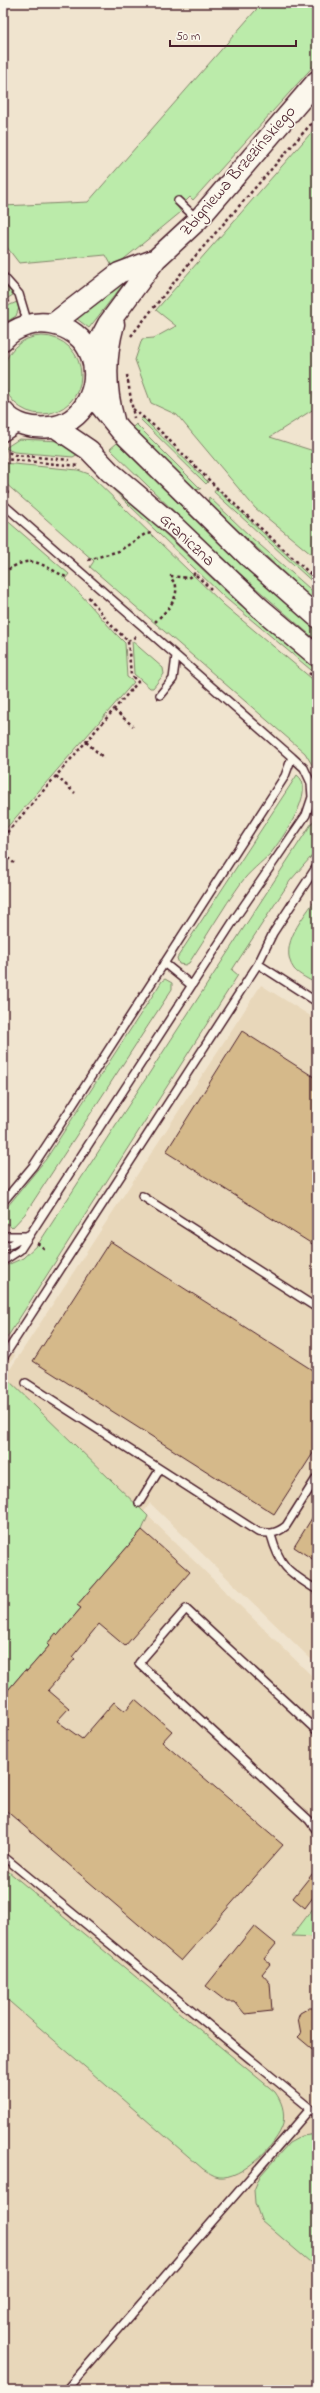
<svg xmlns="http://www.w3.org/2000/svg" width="320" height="2393" viewBox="0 0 320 2393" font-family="'Indie Flower',sans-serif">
  <rect width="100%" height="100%" fill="#f0e4cf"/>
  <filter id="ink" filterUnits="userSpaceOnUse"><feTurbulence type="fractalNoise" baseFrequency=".025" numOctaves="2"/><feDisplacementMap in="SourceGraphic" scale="8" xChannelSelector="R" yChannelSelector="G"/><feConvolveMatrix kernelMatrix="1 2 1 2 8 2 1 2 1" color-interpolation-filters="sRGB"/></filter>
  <g filter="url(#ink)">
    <!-- built -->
    <path fill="#e8d7ba" d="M261,985L317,1020V1665L150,1503L144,1512L317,1681V2390H3V1375L5,1377Z
      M3,1345L15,1355L3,1374Z"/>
    <!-- green -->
    <path fill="#bbebaa" stroke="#82856a" d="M262,3H317V62L193,200L190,197L186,201L181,196L175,203L181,212L113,268L106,255L19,263L3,242V206L88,202Z
      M317,126V319L314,323L317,335V407L270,437L317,452V559L255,508L177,415L151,403L135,360L142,339L154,338L176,326L156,310Z
      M123,280L125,282L89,328L73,316Z
      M3,281L13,295L3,301Z
      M17,302L19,308L16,316L3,324V308Z
      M3 375a39 39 0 1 1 78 0a39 39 0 1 1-78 0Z
      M143,418L208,482L206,484L140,419Z
      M136,424L201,489L194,490L132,428Z
      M19,439L60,441L80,453L73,457L14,452L5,448Z
      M117,443L234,558L317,631V641L225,561L110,449Z
      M3,463L78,470L89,474L224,605L317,683V773L305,753L90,567L94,561L5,483Z
      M94,466L237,602L317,669V675L223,596L95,472Z
      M216,489L317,583V586L214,492Z
      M209,497L252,538L317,595V603L208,503Z
      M3,517L69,574L65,579C87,599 104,623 125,643L127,677L134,682L3,832Z
      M132,641L163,668L164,674L153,688H150L134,674Z
      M297,775C318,789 281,840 271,853C261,863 249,872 241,883C222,909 207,936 189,963L185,965L179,964L177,958Z
      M317,815V850L290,881L232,970L238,975L3,1344V1267L23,1258L39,1243Z
      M317,897V984C310,980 299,975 294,969C277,945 305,916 317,897Z
      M165,979L172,983V989L25,1214L12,1228L3,1220V1212L46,1159L162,981Z
      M3,1375L148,1516L142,1530L77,1605L81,1608L58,1635L56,1634L47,1644L49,1646L27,1671L25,1670L3,1696V1564L7,1559L3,1556Z
      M3,1867L275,2092C282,2102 285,2111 283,2124C278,2144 241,2180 219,2177C213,2176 208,2172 203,2169L3,1996Z
      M317,1903V1937L292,1936Z
      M317,2134V2268L261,2220L255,2203L254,2190L260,2176L289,2143L302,2136Z"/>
    <!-- building -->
    <path fill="#d5b98a" stroke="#4a1f2b" d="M242,1031L317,1079V1247L166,1152Z
      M110,1241L317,1373V1447L274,1514L33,1361Z
      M317,1510V1562L294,1547Z
      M142,1530L190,1572L125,1646L99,1624L72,1657L75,1659L48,1690L69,1708L57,1721L82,1739L114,1702L125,1711L135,1699L172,1731L162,1742L283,1845L181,1961L3,1808V1696L25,1670L27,1671L49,1646L47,1644L56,1633L58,1635L81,1608L77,1605Z
      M317,1868V1892L305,1908L293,1898Z
      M254,1926L276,1944L264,1959L270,1964L262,1974L270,1983L272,2011L245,2014L235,2002H227L206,1986Z
      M309,2008H317V2053L298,2037L301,2034L298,2018L300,2013Z"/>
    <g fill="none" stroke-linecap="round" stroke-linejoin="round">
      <defs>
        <path id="lane" d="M178,201L197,219
          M3,276L19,294L28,324
          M3,438L20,427
          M3,504L292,757L304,768L311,783L312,797L306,815L238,914L20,1250L3,1261
          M160,695L173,679L176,656
          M164,963L191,985
          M258,964L317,1002
          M142,1196L317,1308
          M3,1202L33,1166L56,1131L285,776L292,757
          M3,1236H24
          M3,1247L12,1244L28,1235
          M3,1358L258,964L273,933L317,866
          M26,1383L258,1532C270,1534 276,1534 286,1526L317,1477
          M139,1503L160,1469
          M271,1535C280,1568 289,1572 317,1590
          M317,1731L186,1609L139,1663L309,1820L317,1831
          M3,1856L317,2114
          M66,2390L310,2109"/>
        <path id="secondary" d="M53,324L119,273L156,259
          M3,340C27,313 78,319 91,356C102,386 83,424 50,427C33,429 14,425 3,411
          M91,356L108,324L156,259L198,220L317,81
          M91,394L120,430L249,557L317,617
          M114,420C105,388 105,356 114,324
          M55,427L89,450L110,472L175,527L260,608L317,656"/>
      </defs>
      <!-- lane casing -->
      <use href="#lane" stroke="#4a1f2b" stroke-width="10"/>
      <!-- secondary casing -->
      <use href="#secondary" stroke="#4a1f2b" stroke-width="23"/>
      <!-- path -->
      <path stroke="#4a1f2b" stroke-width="2.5" stroke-dasharray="3 3" stroke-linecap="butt" d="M3,304L10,301
        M131,336L191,261L317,117
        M127,375L134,418
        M133,409L158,429L217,488L317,580
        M3,450L15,455L69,460
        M3,459L79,466
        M3,487L8,493
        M88,560L119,551L145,534L153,533
        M3,573C33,552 38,564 68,578
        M196,575L211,589
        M155,622C164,613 178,601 176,587C176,582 171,581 171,576L188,578L195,573
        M128,641L137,636
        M309,673L317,679
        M114,710L133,726
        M86,742L104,758
        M56,776L75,793
        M3,837L138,682L131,675L128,641L112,626L87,595
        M3,854L14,863
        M37,1243L45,1249"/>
      <!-- lane -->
      <use href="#lane" stroke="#fbf7ec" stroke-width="7"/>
      <!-- secondary -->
      <use href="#secondary" stroke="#fbf7ec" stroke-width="20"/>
    </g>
  </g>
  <g text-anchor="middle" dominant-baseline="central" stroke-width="3" stroke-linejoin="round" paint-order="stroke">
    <!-- street labels -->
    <g font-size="17" fill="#4a1f2b" stroke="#fbf7ec">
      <text transform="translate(238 171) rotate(-49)">Zbigniewa Brzezińskiego</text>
      <text transform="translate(187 540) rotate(43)">Graniczna</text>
    </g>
  </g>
  <!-- margin -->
  <rect width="320" height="2393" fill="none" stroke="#fbf7ec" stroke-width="16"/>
  <rect x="8" y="8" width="304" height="2377" fill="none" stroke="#4a1f2b" stroke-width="1.5" filter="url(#ink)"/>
  <!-- scale -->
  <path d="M170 40v6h126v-6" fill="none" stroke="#4a1f2b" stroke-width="2"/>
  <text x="176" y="40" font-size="12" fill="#4a1f2b" stroke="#fbf7ec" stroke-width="3" paint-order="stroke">50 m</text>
</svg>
